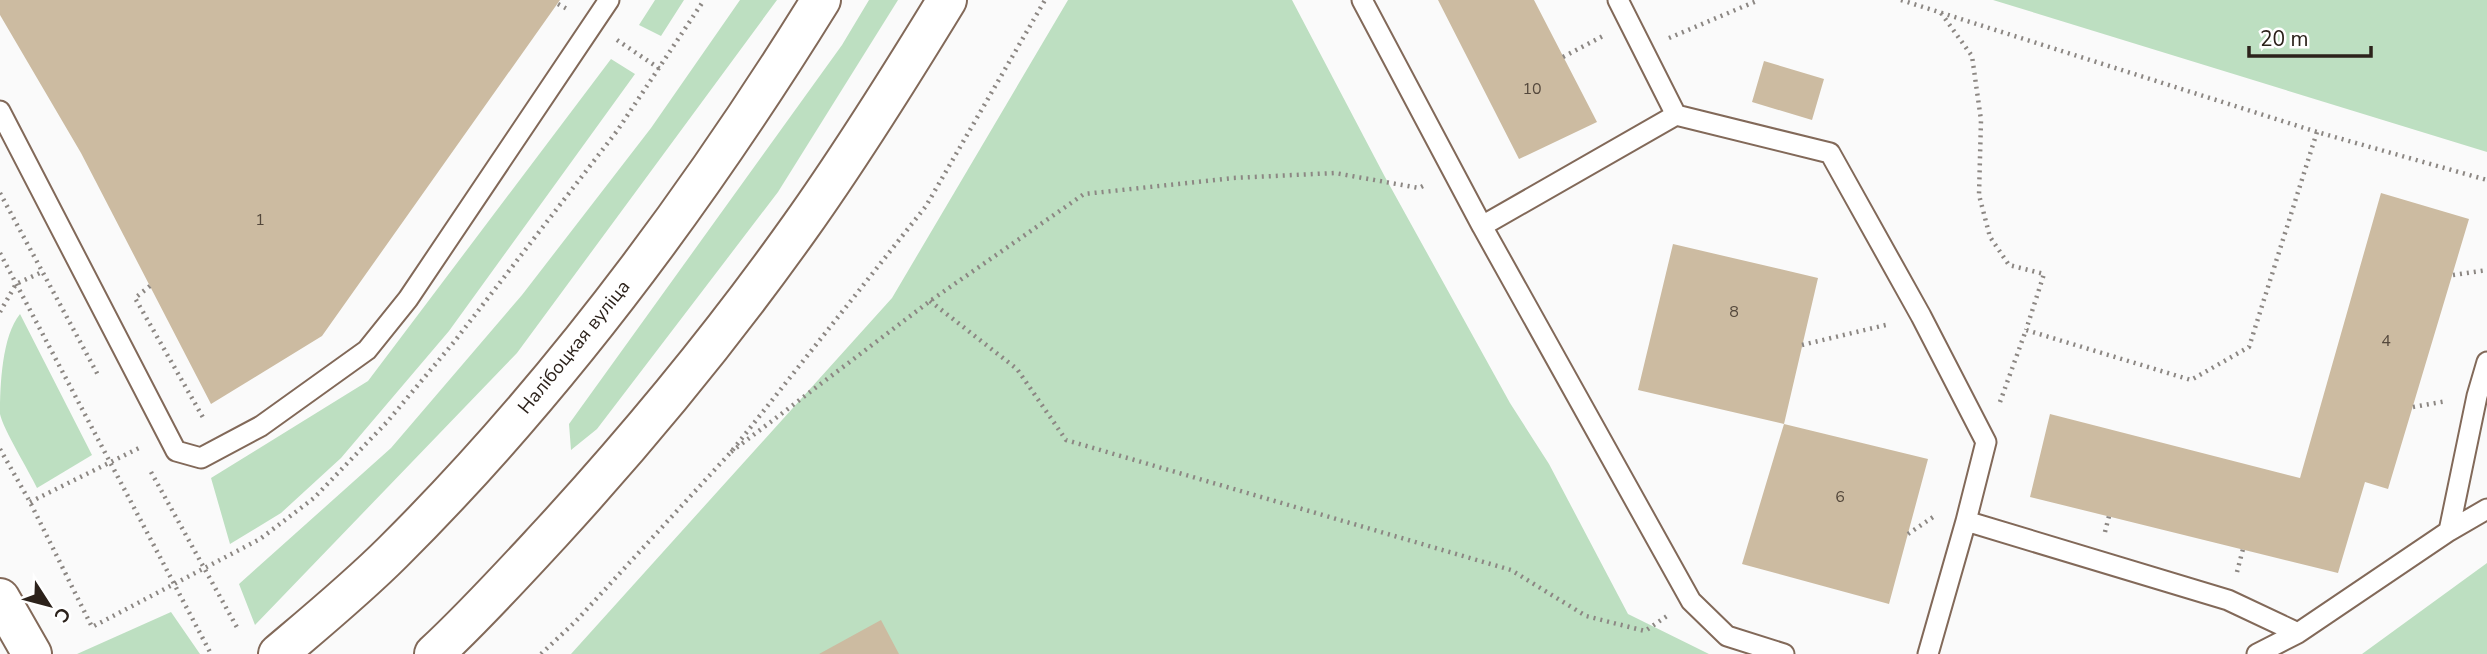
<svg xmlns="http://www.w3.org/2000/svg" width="2487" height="654" viewBox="0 0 2487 654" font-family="'Nunito Sans',sans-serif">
  <rect width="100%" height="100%" fill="#fafafa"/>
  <!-- green -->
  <path fill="#bddfc1" d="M655,0H684L661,36L639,25Z
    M740,0H777L517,353L255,625L239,584L391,448L522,295L651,128Z
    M869,0H898L778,192L597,429L571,450L569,424L842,45Z
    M1068,0H1292L1385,177L1510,403L1549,464L1628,614L1709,654H571L892,298Z
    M1993,0H2487V152Z
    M611,59L635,74L449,331L341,458L281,513L230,544L211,478L368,381Z
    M20,314L92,455L37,488C29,471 3,429 0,414C0,385 2,336 20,314Z
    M2487,563V654H2362Z
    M171,612L200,654H77Z"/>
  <!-- building -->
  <path fill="#ccbba1" d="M0,0H560L322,336L211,404L81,153L0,15Z
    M1438,0H1534L1597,122L1519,159Z
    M1764,61L1824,79L1812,120L1752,102Z
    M2381,193L2469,219L2388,489L2365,482L2338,573L2030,497L2050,414L2300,478Z
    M1673,244L1818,278L1784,424L1638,390Z
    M1784,424L1928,459L1889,604L1742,564Z
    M881,620L899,654H819Z"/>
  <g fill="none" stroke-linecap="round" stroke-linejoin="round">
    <defs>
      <path id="lane" d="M1362,0L1482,226L1676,115L1830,153L1921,316L1986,442L1966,521L2228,600L2298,633L2449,531L2487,509
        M1618,0L1676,115
        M0,111L176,451L201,458L261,426L367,350L408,299L609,0
        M1482,226L1691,601L1727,636L1784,654
        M2449,531L2477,396L2487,362
        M1928,654L1966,521
        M2257,654L2298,633"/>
      <path id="secondary" d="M0,598L32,654
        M278,654C317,621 357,588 393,552C558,388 699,197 821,0
        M434,654C475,616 514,573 552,532C640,436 724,334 800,227C852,154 900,77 947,0"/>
    </defs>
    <!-- lane casing -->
    <use href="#lane" stroke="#826959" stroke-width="23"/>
    <!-- secondary casing -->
    <use href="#secondary" stroke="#826959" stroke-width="42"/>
    <!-- path -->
    <path stroke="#8c8783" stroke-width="4.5" stroke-dasharray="2 5" stroke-linecap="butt" d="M1901,0L2317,132L2487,180
      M558,4L569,10
      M1941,13L1972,56L1981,120L1979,195L1990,237L2009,265L2044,274L2026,330
      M1669,38L1759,0
      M617,40L660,69
      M1563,57L1603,36
      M0,193L98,375
      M0,253L211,654
      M2453,275L2487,270
      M150,286L135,298L205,421
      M930,301L1017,369L1066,440L1511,570L1586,616L1645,631L1667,616
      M0,312L16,284L42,272
      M1802,345L1890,324
      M2000,402L2026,330L2191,380L2249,347L2317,132
      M2413,407L2447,401
      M0,449L30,502L92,627L260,539L314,498L387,422L454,342L617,131L704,0
      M731,452L930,301L1084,194L1233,178L1335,173L1419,188L1427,184
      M151,472L239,631
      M30,502L139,448
      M2105,532L2109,516
      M1908,534L1936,515
      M2237,572L2243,549
      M541,654L576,621L731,452L926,206L1045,0"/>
    <!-- lane -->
    <use href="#lane" stroke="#fff" stroke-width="19"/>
    <!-- secondary -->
    <use href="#secondary" stroke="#fff" stroke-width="38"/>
  </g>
  <g text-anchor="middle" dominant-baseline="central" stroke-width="5" stroke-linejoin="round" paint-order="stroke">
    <!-- number labels -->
    <g font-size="16" fill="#54483c">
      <text x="1532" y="89">10</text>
      <text x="260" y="220">1</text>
      <text x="1734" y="312">8</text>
      <text x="2386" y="341">4</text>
      <text x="1840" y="497">6</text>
    </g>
    <!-- street labels -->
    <g font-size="19" fill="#2c221b" stroke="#fff">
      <text transform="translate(574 347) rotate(-51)">Налібоцкая вуліца</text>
    </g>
  </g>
  <!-- north arrow -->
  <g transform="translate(49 605) rotate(126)" stroke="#ffffff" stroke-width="5" paint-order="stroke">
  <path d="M0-5L12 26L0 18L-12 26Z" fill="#2c221b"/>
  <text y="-10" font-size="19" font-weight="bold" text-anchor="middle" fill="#2c221b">С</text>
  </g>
  <!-- scale -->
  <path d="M2249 46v10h122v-10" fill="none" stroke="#2c221b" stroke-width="3.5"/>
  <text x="2260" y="46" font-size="21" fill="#2c221b" stroke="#ffffff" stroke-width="5" paint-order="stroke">20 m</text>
</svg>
